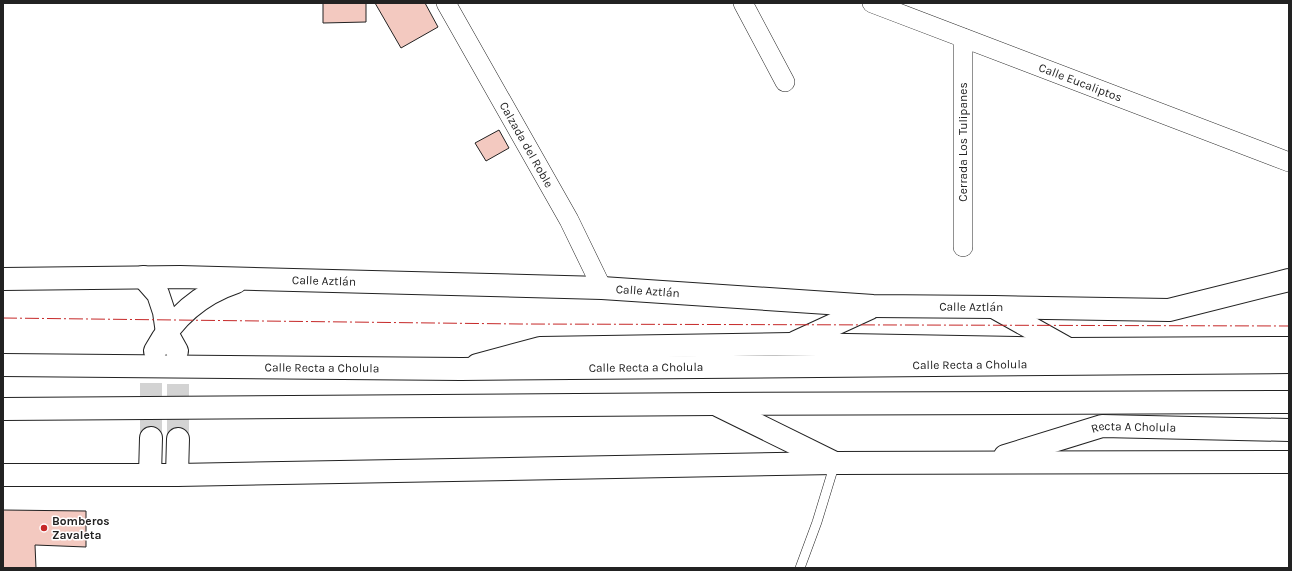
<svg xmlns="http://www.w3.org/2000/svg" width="1292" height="571" viewBox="0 0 1292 571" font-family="Karla,sans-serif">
  <rect width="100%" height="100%" fill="#fff"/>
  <!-- building -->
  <path fill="#f3c9c0" stroke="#222" d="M323,3H366V22L323,23Z
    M375,3H425L438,27L401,48Z
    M499,130L509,148L486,161L475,143Z
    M3,510L86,511V547L35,545L36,568H3Z"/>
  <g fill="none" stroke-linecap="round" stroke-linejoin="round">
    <!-- secondary-tunnel -->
    <path stroke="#d3d3d3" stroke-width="22" stroke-dasharray="22 11" stroke-linecap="butt" d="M177,351L178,363V439
      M151,438V365L155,351"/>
    <defs>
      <path id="service" d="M800,568L817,522L835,463"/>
      <g id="minor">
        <path id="s1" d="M446,3L569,220L602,288"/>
        <path d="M743,3L785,82"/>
        <path id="s2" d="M872,3L1289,162"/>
        <path d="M963,38V247"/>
      </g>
      <g id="secondary">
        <path d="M143,277L158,294L164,312L167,333L177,351"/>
        <path id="s3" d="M3,279L180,277L602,288L873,306L994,307L1169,310L1289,280"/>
        <path d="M997,309L1065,347"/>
        <path d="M796,342L870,308"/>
        <path d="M155,351C173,318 200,294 236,282"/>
        <path d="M477,365L540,348L791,344L1067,349L1289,348"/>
        <path id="s4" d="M1005,456L1102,426L1289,430"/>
        <path d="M3,475H177L835,463L1289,462"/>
        <path d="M150,475L151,438"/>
        <path d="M177,475L178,439"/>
      </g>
      <g id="primary">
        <path id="s5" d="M3,365L461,369L1289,362"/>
        <path d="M719,406L835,463"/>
        <path d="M3,409L714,404L1289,402"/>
      </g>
    </defs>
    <!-- service casing -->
    <use href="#service" stroke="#222" stroke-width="10"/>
    <!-- minor casing -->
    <use href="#minor" stroke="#222" stroke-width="20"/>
    <!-- secondary casing -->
    <use href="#secondary" stroke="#222" stroke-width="24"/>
    <!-- primary casing -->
    <use href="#primary" stroke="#222" stroke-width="24"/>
    <!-- service -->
    <use href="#service" stroke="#fff" stroke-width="9"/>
    <!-- minor -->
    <use href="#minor" stroke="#fff" stroke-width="19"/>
    <!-- secondary -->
    <use href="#secondary" stroke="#fff" stroke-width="22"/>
    <!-- primary -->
    <use href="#primary" stroke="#fff" stroke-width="22"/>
    <!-- power -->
    <path stroke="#c62828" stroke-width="1" stroke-dasharray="14 3 2 3" stroke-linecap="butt" d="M3,318L520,324L1289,326"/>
  </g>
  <!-- markers -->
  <circle fill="#c62828" stroke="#fff" stroke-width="1.5" cx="44" cy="528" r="4"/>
  <g text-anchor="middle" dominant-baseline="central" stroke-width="3" stroke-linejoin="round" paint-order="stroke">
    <!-- street labels -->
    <g font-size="12" fill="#222" stroke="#fff">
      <text stroke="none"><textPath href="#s2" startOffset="223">Calle Eucaliptos</textPath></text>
      <text transform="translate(963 142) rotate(-90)">Cerrada Los Tulipanes</text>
      <text stroke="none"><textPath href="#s1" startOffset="163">Calzada del Roble</textPath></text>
      <text stroke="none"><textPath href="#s3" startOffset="321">Calle Aztlán</textPath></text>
      <text stroke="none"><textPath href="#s3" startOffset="645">Calle Aztlán</textPath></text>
      <text stroke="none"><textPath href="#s3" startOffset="969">Calle Aztlán</textPath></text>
      <text stroke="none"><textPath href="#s5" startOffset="967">Calle Recta a Cholula</textPath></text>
      <text stroke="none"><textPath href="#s5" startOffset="319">Calle Recta a Cholula</textPath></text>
      <text stroke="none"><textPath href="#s5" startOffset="643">Calle Recta a Cholula</textPath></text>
      <text stroke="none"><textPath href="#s4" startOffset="133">Recta A Cholula</textPath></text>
    </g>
    <!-- poi labels -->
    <g font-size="12" font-weight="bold" fill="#222" stroke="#fff" text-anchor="start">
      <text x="52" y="521">Bomberos<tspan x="52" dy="14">Zavaleta</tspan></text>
    </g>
  </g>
  <!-- border -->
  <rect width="1292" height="571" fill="none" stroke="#222222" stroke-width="8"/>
</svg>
